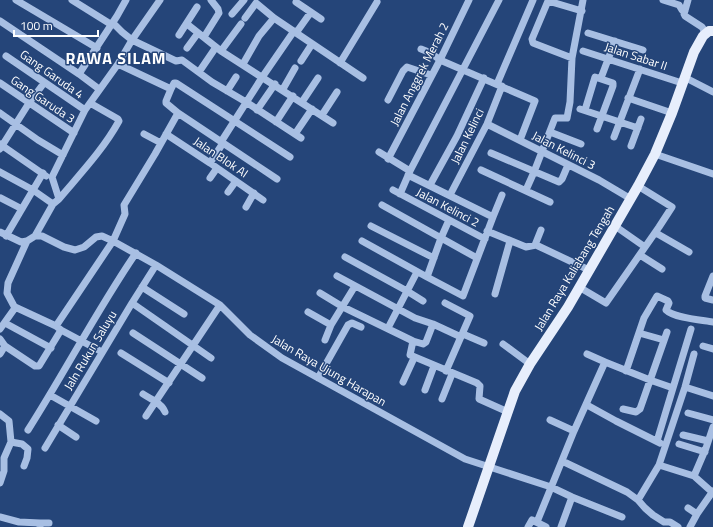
<svg xmlns="http://www.w3.org/2000/svg" width="713" height="527" viewBox="0 0 713 527" font-family="'Titillium Web',sans-serif">
  <rect width="100%" height="100%" fill="#254579"/>
  <g fill="none" stroke-linecap="round" stroke-linejoin="round">
    <!-- minor -->
    <path stroke="#a8bfe3" stroke-width="7" d="M16,0L97,48
      M72,0L112,25
      M160,0L132,40L176,61L182,60L212,82L246,102L301,138
      M663,0L679,5L682,10L685,11
      M688,0L684,14L685,16L702,27L704,30L703,36
      M296,2L321,19
      M232,14L244,0
      M245,18L256,3L274,18L363,78
      M0,21L79,74L99,89
      M187,24L221,51L333,123
      M296,33L311,12
      M588,33L643,50
      M179,35L197,7
      M204,37L219,13L218,9L211,0
      M187,48L198,33
      M421,49L431,53L440,60L535,101L520,140
      M221,51L241,24
      M583,51L682,83
      M6,56L85,110
      M572,58L533,43L532,39L548,1L582,11
      M301,61L312,44
      M340,63L377,2
      M118,64L171,89L174,83H176L290,157
      M243,64L259,36L274,18
      M199,72L216,47
      M79,74L117,16L126,0
      M684,77L713,92
      M601,78L615,41
      M0,83L74,133
      M497,84L533,0
      M171,89L166,101V103L178,113
      M283,89L295,68
      M227,91L236,77
      M628,98L672,113
      M388,100L403,71L407,67L431,75
      M302,102L318,78
      M580,109L638,128
      M257,110L275,84
      M585,110L595,77L613,83V86L597,129
      M0,113L38,140L63,155
      M322,115L337,92
      M276,122L293,96
      M487,124L599,180L631,199
      M550,132L581,144
      M144,134L161,143
      M166,134L210,163L263,200
      M295,134L312,109
      M614,137L640,69
      M221,142L263,76L294,31
      M0,144L46,176
      M631,146L641,119
      M0,149L29,103L44,83
      M379,152L410,171
      M491,153L559,182L562,179L568,165
      M655,154L713,174
      M388,159L440,60L469,0
      M210,163L223,143
      M481,170L550,202
      M0,172L33,190L53,204
      M408,175L493,217L463,296L427,277
      M210,178L217,168
      M430,185L457,136L484,78
      M393,190L485,239
      M526,190L534,172L555,118H567L570,102L572,58L583,0
      M228,192L236,181
      M400,194L410,171L499,0
      M450,195L487,124L502,86
      M1,198L22,209
      M59,199C80,174 103,150 119,121L118,119L90,103
      M382,205L477,258
      M246,207L254,193
      M493,217L502,195
      M371,226L434,258
      M615,226L645,247
      M487,231L526,247L536,245L589,270
      M0,232L21,242L27,241L35,236H42L64,247L75,250L84,247L96,237L102,236L113,241L156,265L220,305L250,335L282,358L465,459L551,487L572,497L622,517
      M656,233L689,252
      M6,236L43,173
      M35,236L53,204L59,199L52,177L85,110L118,64L132,40L122,32L113,23
      M362,241L427,277L441,238L449,220
      M535,245L541,230
      M640,255L662,269
      M345,257L407,291L423,301
      M337,276L415,318L433,324L461,337
      M713,276L705,296V298L713,300
      M142,287L184,314
      M579,287L606,303L659,227L672,207L638,186
      M320,293L343,307L413,341L423,344L426,342L433,324
      M495,294L510,241
      M132,303L211,358
      M445,303L470,316L446,371
      M15,307L56,326
      M308,312L331,325
      M5,323L51,348
      M388,328L417,272
      M0,329L15,308L7,293L8,283L27,241
      M61,330L102,352
      M133,333L202,378
      M639,333L664,340
      M463,334L484,343
      M0,339L5,346L35,366H39L61,330L56,326L113,241L125,214L124,205L155,154L178,113L277,179
      M325,340L331,325L355,286
      M413,341L410,355L477,383L480,386L479,399L508,412
      M503,344L530,364
      M703,346L713,349
      M121,353L169,383
      M0,354L5,346
      M587,354L605,362
      M626,371L644,318L657,296L668,301L669,303L666,310C674,318 701,320 713,322
      M318,378L348,325L352,323L361,327
      M403,382L414,358
      M685,387L713,396
      M673,388L691,329
      M425,390L434,366
      M143,394C150,399 162,403 165,412
      M50,395L96,421
      M442,399L452,374
      M587,405L616,421L660,443
      M623,409L636,412L640,409L667,332
      M688,413L713,420
      M0,414L9,421L11,442L4,458V471L0,483
      M146,416L220,305
      M550,420L574,431
      M58,425L76,437
      M28,430C65,372 97,310 136,253
      M683,435L708,441
      M11,442L22,444L28,449L27,458L24,466
      M679,444L705,452
      M45,448L132,303L156,265
      M562,461L627,492L638,500L645,508L653,515L664,522H670L678,527
      M659,465L694,476L713,493
      M694,476L706,448L713,427
      M638,500L659,465L685,387L694,354
      M688,508L697,514
      M0,517L19,522L40,523V527
      M537,522L574,431L605,362L650,380L673,388L657,441
      M40,523H49
      M528,527L532,520L546,527
      M561,527L572,497
      M690,527L697,514L713,491"/>
    <!-- major -->
    <path stroke="#e7eefc" stroke-width="10" d="M468,527L515,391L530,364L568,307L638,186L655,154L672,113L694,52L703,36L709,31H713"/>
  </g>
  <g text-anchor="middle" dominant-baseline="central" stroke-width="3" stroke-linejoin="round" paint-order="stroke">
    <!-- street labels -->
    <g font-size="12" fill="#fff" stroke="#254579">
      <text transform="translate(636 56) rotate(18)">Jalan Sabar II</text>
      <text transform="translate(52 74) rotate(35)">Gang Garuda 4</text>
      <text transform="translate(419 74) rotate(-63)">Jalan Anggrek Merah 2</text>
      <text transform="translate(43 99) rotate(34)">Gang Garuda 3</text>
      <text transform="translate(467 136) rotate(-64)">Jalan Kelinci</text>
      <text transform="translate(564 150) rotate(27)">Jalan Kelinci 3</text>
      <text transform="translate(221 157) rotate(34)">Jalan Blok AI</text>
      <text transform="translate(448 207) rotate(28)">Jalan Kelinci 2</text>
      <text transform="translate(574 268) rotate(-59)">Jalan Raya Kaliabang Tengah</text>
      <text transform="translate(90 350) rotate(-59)">Jaln Rukun Saluyu</text>
      <text transform="translate(329 370) rotate(30)">Jalan Raya Ujung Harapan</text>
    </g>
    <!-- district labels -->
    <g font-size="16" font-weight="bold" letter-spacing="1" fill="#fff" stroke="#254579">
      <text x="116" y="58">RAWA SILAM</text>
    </g>
  </g>
  <!-- scale -->
  <path d="M14 30v6h84v-6" fill="none" stroke="#ffffff" stroke-width="2"/>
  <text x="20" y="30" font-size="12" fill="#ffffff" stroke="#254579" stroke-width="3" paint-order="stroke">100 m</text>
</svg>
